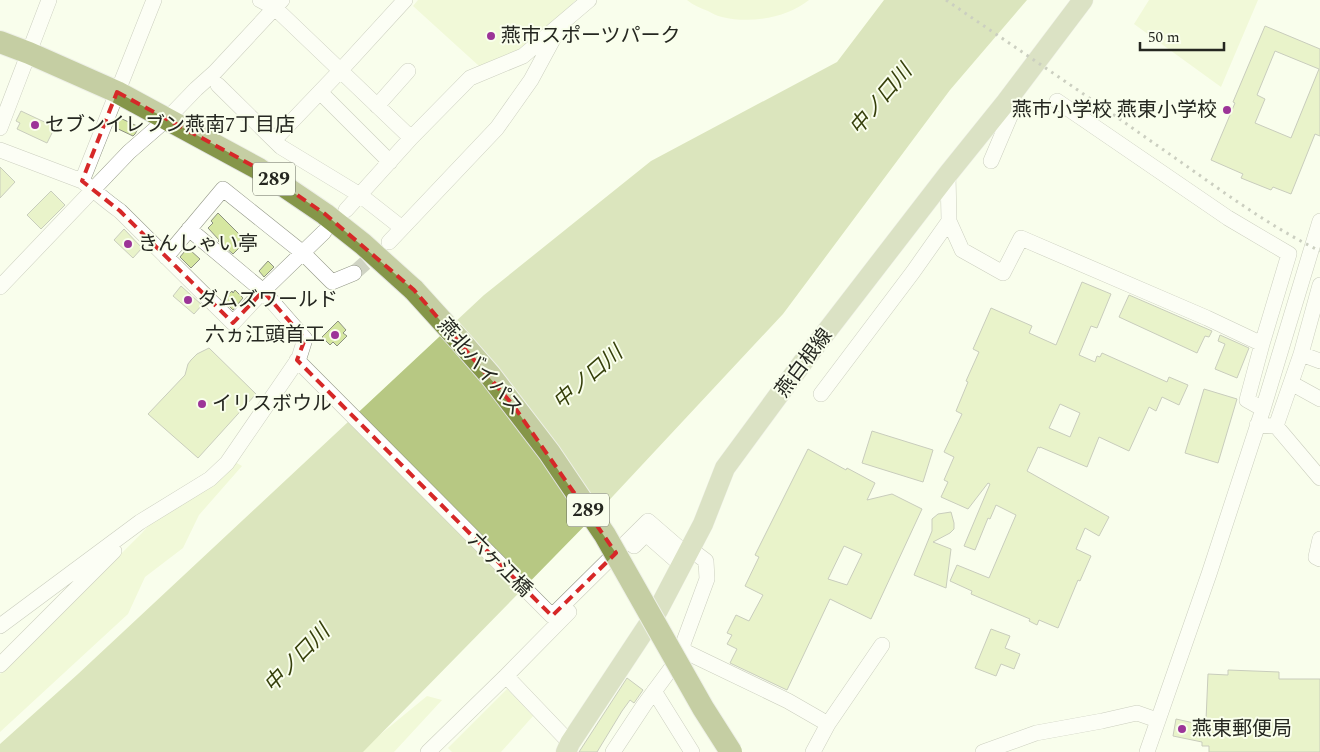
<svg xmlns="http://www.w3.org/2000/svg" width="1320" height="752" viewBox="0 0 1320 752" font-family="Spectral,'Noto Sans JP',serif">
  <rect width="100%" height="100%" fill="#f9feec"/>
  <!-- green -->
  <path fill="#e7f4be" d="M418,0H576C548,26 518,61 479,66L413,6Z
    M687,0H809C787,18 750,24 722,17C717,16 712,13 708,11C700,8 693,5 687,0Z
    M1149,0H1258L1221,87L1134,24Z
    M235,462L242,466L199,515L183,548L145,577L128,614L0,732V674L142,533L153,520Z
    M507,689L533,716L501,752H452L448,748Z
    M427,696L442,700L394,752H359Z"/>
  <!-- water -->
  <path fill="#b7c883" d="M884,0H1027L950,90L783,314L600,510L363,752H0V744L78,674L484,295L651,161L837,62Z"/>
  <!-- building -->
  <path fill="#d6e7a1" stroke="#8d9281" fill-rule="evenodd" d="M1265,26L1320,49V136L1315,134L1291,194L1273,187L1271,190L1241,178L1243,174L1211,160L1235,103L1233,102ZM1275,51L1319,69L1291,138L1255,123L1265,99L1257,95Z
    M21,111L55,127L47,143L17,129L20,123L16,121Z
    M118,117L139,127L135,134L133,136L114,127Z
    M0,167L15,182L0,198Z
    M51,191L65,205L41,229L27,215Z
    M218,213L246,241L233,254L218,241L219,240L208,228L213,223L211,221Z
    M124,229L142,248L133,258L114,240Z
    M190,250L200,259L191,268L180,257L185,251L187,253Z
    M268,261L274,267L264,277L259,271Z
    M1082,282L1111,294L1097,328L1091,326L1079,355L1095,362L1097,356L1100,357L1102,353L1167,382L1169,377L1188,385L1179,405L1162,397L1156,411L1149,407L1129,451L1099,437L1087,467L1040,447V448L1038,447L1027,471L1109,517L1099,536L1085,528L1076,549L1091,556L1080,581L1078,580L1058,628L1039,620L1037,625L1029,621L1030,619L971,594L972,591L950,581L957,565L989,578L1016,515L996,505L990,519L988,518L975,550L964,546L990,484L988,483L968,509L941,497L948,482L944,480L954,457L944,452L962,414L956,411L968,382L966,381L979,352L973,349L991,308L1032,326L1029,333L1056,345ZM1060,404L1080,413L1070,437L1049,428Z
    M181,286L202,305L194,314L173,296Z
    M235,290L243,298L233,310L223,300L232,291L233,293Z
    M1129,295L1212,331L1209,337L1205,336L1197,353L1119,317Z
    M338,321L346,330L343,333L347,336L337,346L333,342L330,345L322,337Z
    M1220,335L1249,348L1237,378L1215,369L1225,344L1218,341Z
    M209,348L256,394L198,458L148,414L185,375L188,364L191,360L197,354Z
    M1204,389L1237,399L1218,463L1185,453Z
    M872,431L933,450L923,482L862,463Z
    M808,449L846,470L847,468L875,483L867,500L892,494L922,509L871,619L830,599L787,690L730,663L737,649L727,644L732,635L727,633L736,615L749,621L763,595L745,586L759,557L755,555ZM844,546L862,554L847,585L828,579Z
    M951,512L954,523V529L950,533L933,542L951,549L946,588L914,575L932,531V519L938,514Z
    M991,629L1010,636L1005,648L1020,654L1014,669L1001,664L996,676L975,668Z
    M1228,670L1279,672V679H1320V752H1209V746H1202V742L1173,736L1176,719L1203,725V720H1206L1208,674L1228,675Z
    M627,678L643,690L634,703L630,700L622,711L597,752H579Z"/>
  <g fill="none" stroke-linecap="round" stroke-linejoin="round">
    <!-- minor-tunnel -->
    <path stroke="#cfd3c3" stroke-width="15" stroke-dasharray="15 8" stroke-linecap="butt" d="M354,273L380,250"/>
    <defs>
      <path id="minor" d="M260,0L275,8L411,138
        M218,85L281,147L360,195L402,228
        M320,92L390,162
        M1057,101L1228,218L1289,254L1262,344L1247,400L1263,409
        M377,106L408,71
        M0,128L49,0
        M274,140L340,71L405,0
        M0,150L82,181C95,191 107,202 120,211L233,323L263,291L324,232
        M991,161L1011,114L1006,102
        M948,174L949,221L962,250L1003,273L1021,238L1207,318L1262,344
        M82,181L154,0
        M346,210L411,138L470,78L523,56L589,0
        M389,242L497,128L531,80L557,32
        M166,257L223,189L303,253L332,282L354,273
        M0,287L129,152L168,118L196,89L215,72L282,0
        M1301,354L1320,361
        M297,360L552,616L648,521L678,547L672,557
        M1291,383L1320,399
        M821,394L913,272L949,221
        M1257,425L1276,426L1301,354L1320,285
        M1276,426L1320,478
        M1320,539L1316,557L1320,559
        M634,546L646,534L679,563
        M0,626L140,522L210,479L227,463L299,358L305,339L263,291L189,229
        M684,651L788,701L828,724
        M0,665L114,551
        M506,676L570,743
        M654,691L692,752
        M428,752L506,676L569,612
        M613,752L644,705L684,651L683,644L707,579L706,561L690,549
        M813,752L828,724L882,645
        M983,752L1036,733L1102,721L1137,713L1157,720
        M1147,752L1209,574L1263,409L1320,221"/>
      <path id="major" d="M566,752L570,743L658,610L703,524L725,468L803,362L948,174L1006,102L1083,0"/>
      <path id="highway" d="M0,42L29,53L117,92L259,169L325,214L363,244L414,290"/>
    </defs>
    <!-- minor casing -->
    <use href="#minor" stroke="#939787" stroke-width="16"/>
    <!-- major casing -->
    <use href="#major" stroke="#e0e1e0" stroke-width="21"/>
    <!-- highway casing -->
    <use href="#highway" stroke="#e0e1e0" stroke-width="24"/>
    <!-- minor -->
    <use href="#minor" stroke="#fff" stroke-width="15"/>
    <!-- major -->
    <use href="#major" stroke="#b6c092" stroke-width="20"/>
    <!-- highway -->
    <use href="#highway" stroke="#859649" stroke-width="22"/>
    <!-- rail -->
    <path stroke="#93978a" stroke-width="3" stroke-dasharray="2.5 5" stroke-linecap="butt" d="M946,0C1016,48 1086,95 1155,144C1209,181 1261,222 1320,251"/>
    <defs>
      <path id="highway-bridge" d="M414,290L463,344L490,375L549,452L605,535L703,708L731,752"/>
    </defs>
    <!-- highway-bridge casing -->
    <use href="#highway-bridge" stroke="#e0e1e0" stroke-width="24" stroke-linecap="butt"/>
    <!-- highway-bridge -->
    <use href="#highway-bridge" stroke="#859649" stroke-width="22"/>
  </g>
  <!-- marked area -->
  <path d="M0 0H1320V752H0ZM117,92L259,169L325,214L414,290L513,405L616,553L552,616L297,360L305,339L263,291L233,323L120,211L82,181Z" fill="#f9feec" fill-opacity=".55" fill-rule="evenodd"/>
  <path fill="none" stroke="#d62828" stroke-width="4" stroke-dasharray="10 6" stroke-linejoin="round" d="M117,92L259,169L325,214L414,290L513,405L616,553L552,616L297,360L305,339L263,291L233,323L120,211L82,181Z"/>
  <!-- markers -->
  <g fill="#9c3498" stroke="#f9feec" stroke-width="2">
    <circle cx="491" cy="36" r="5"/>
    <circle cx="1227" cy="110" r="5"/>
    <circle cx="35" cy="125" r="5"/>
    <circle cx="128" cy="244" r="5"/>
    <circle cx="188" cy="300" r="5"/>
    <circle cx="335" cy="335" r="5"/>
    <circle cx="202" cy="404" r="5"/>
    <circle cx="1182" cy="729" r="5"/>
  </g>
  <g text-anchor="middle" dominant-baseline="central" stroke-width="4" stroke-linejoin="round" paint-order="stroke">
    <!-- shield labels -->
    <g fill="#f9feec" stroke="#65685d" stroke-width="1">
      <rect x="253" y="162.5" width="42" height="33" rx="4"/>
      <rect x="567" y="493.5" width="42" height="33" rx="4"/>
    </g>
    <g font-size="19" font-weight="bold" fill="#252720">
      <text x="274" y="179">289</text>
      <text x="588" y="510">289</text>
    </g>
    <!-- poi labels -->
    <g font-size="20" fill="#252720" stroke="#f9feec" text-anchor="start">
      <text x="501" y="36">燕市スポーツパーク</text>
      <text x="1217" y="110" text-anchor="end">燕市小学校 燕東小学校</text>
      <text x="45" y="125">セブンイレブン燕南7丁目店</text>
      <text x="138" y="244">きんしゃい亭</text>
      <text x="198" y="300">ダムズワールド</text>
      <text x="325" y="335" text-anchor="end">六ヵ江頭首工</text>
      <text x="212" y="404">イリスボウル</text>
      <text x="1192" y="729">燕東郵便局</text>
    </g>
    <!-- street labels -->
    <g font-size="20" fill="#252720" stroke="#f9feec">
      <text transform="translate(804 363) rotate(-53)">燕白根線</text>
      <text transform="translate(480 367) rotate(50)">燕北バイパス</text>
      <text transform="translate(500 565) rotate(45)">六ヶ江橋</text>
    </g>
    <!-- water labels -->
    <g font-size="21" font-style="italic" fill="#353f0a" stroke="#f9feec">
      <text transform="translate(881 100) rotate(-50)">中ノ口川</text>
      <text transform="translate(588 378) rotate(-41)">中ノ口川</text>
      <text transform="translate(297 659) rotate(-46)">中ノ口川</text>
    </g>
  </g>
  <!-- scale -->
  <path d="M1140 42v8h84v-8" fill="none" stroke="#252720" stroke-width="2.5"/>
  <text x="1148" y="42" font-size="15" fill="#252720" stroke="#f9feec" stroke-width="4" paint-order="stroke">50 m</text>
</svg>
